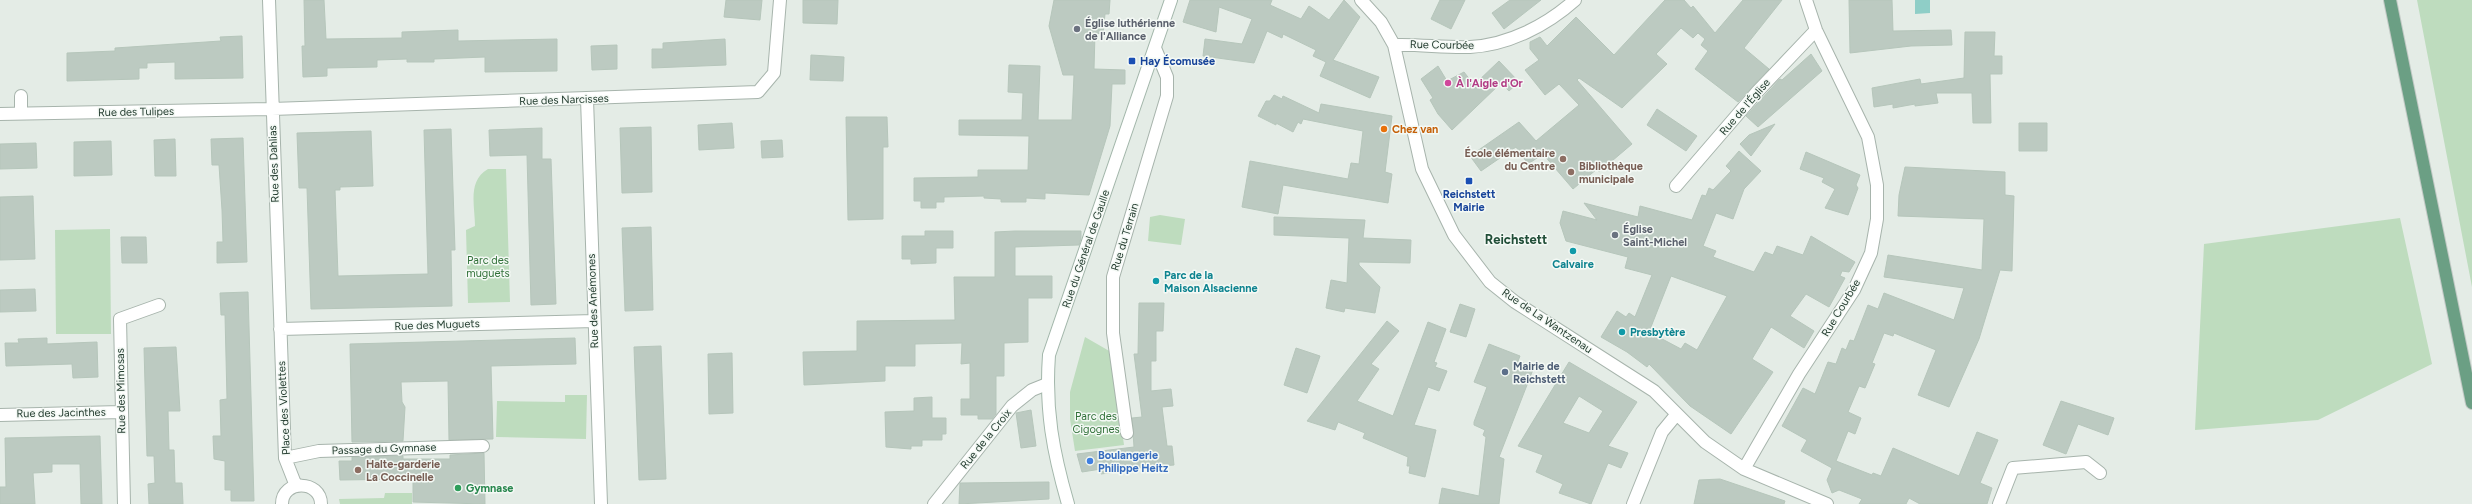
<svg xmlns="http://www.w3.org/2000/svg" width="2472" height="504" viewBox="0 0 2472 504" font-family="Figtree,sans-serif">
  <rect width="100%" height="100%" fill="#e4ece6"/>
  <!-- green -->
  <path fill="#bedcbe" d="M2417,0H2472V287Z
    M488,169H506L510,302L468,303L466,230L475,226C475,206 467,181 488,169Z
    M1160,215L1185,219L1181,245L1148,241L1150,217Z
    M2400,218L2432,364L2318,420L2195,430L2204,244Z
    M110,229L111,334H56L55,230Z
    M1085,337L1111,352L1124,445L1075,451L1070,419V392Z
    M565,395H587L586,439L496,437L497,401L565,402Z
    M385,493H412V504H426H340L339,499L384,498Z"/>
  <!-- water -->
  <path fill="#8fcec7" d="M1915,0H1930V13L1915,14Z"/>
  <!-- building -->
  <path fill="#bccac1" stroke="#b6c6bb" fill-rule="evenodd" d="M304,0H324L326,39L402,38V32L458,30V41L557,39V71L485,72V57L434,59V62H407V59L377,60V67L327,68V76L303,77L302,46H305Z
    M726,0H762L760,20L724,17Z
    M803,0H838L837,24L803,23Z
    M1054,0H1110L1109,14H1105L1103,34L1095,33L1094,69L1125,70V84H1112L1110,126L1089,195L1045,193V199L1026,198V202H1001V199L984,198V196L944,197V202H936V208H921V201H914V178L978,177V170H1028L1029,136L959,135V120H1022L1023,93L1008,92L1009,65L1040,66L1038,120H1072L1074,75H1063L1049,26Z
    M1190,0H1272L1270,5L1301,19L1309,6L1329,20L1344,0L1360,17L1333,60L1379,77L1370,98L1320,76L1326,62L1313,56L1316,50L1283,34L1282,38L1267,31L1254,63L1203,56L1205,39L1242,44L1252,19L1219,7L1216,32L1183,22Z
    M1440,0H1465L1451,29L1431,19Z
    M1510,0H1541L1504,29L1492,13Z
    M1665,0H1684L1691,8L1693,6L1715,33L1743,0H1782L1744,48L1769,69L1738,102L1695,69L1708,51L1701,45L1705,39L1698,33L1693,38L1681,28L1656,54L1667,64L1622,108L1579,78L1577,80L1632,144L1599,172L1597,169L1573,189L1543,154L1528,164L1516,147L1481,171L1470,156L1519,122L1536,141L1579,105L1559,84L1545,95L1525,70L1539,60L1530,49V42L1540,37L1547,46L1576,17L1614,55Z
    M1849,0H1892L1893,31L1951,30L1952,45L1911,46L1850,53Z
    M1965,32H1995L1994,56H2002V74H1990L1991,123H1973L1972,93H1936L1938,103L1915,106V104L1893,108V104L1874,107L1872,88L1920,79L1921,84L1964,78Z
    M242,36L243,78L175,79V62L147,63V68H139V79L67,81V53L115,51V48L221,41L220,37Z
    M725,39L726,65L652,68V49H663V43Z
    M617,45V69L592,70L591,46Z
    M1811,54L1822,71L1758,127L1746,116L1780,79L1782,80Z
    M811,55L844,57L843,81L810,80Z
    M1499,61L1519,82L1509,91L1501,83L1452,130L1438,114L1430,100L1433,98L1421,79L1438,66L1447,81L1464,72L1474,85Z
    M1274,95L1282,99L1283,96L1319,113L1321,104L1392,116L1385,172L1392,174L1388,203L1283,185L1278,214L1242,207L1250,161L1348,179L1351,163L1359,164L1363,131L1303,119L1301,124L1298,122L1293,132L1276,123V125L1258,116L1266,101H1270Z
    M1657,109L1697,136L1686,151L1647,125Z
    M846,117H887L888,147H883V219L848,220Z
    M732,123L734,148L699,150L698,125Z
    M2019,123H2047V151H2019Z
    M1775,124L1751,156L1740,144L1749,135Z
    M651,127L652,192L622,193L620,128Z
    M542,128V159H551L556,304L531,305L527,155L490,156L489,130Z
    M451,129L455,250H451L452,306L311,309L307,188H299L297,133L371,131L373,186L340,187V190H335L338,276L428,274L424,130Z
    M243,138L247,262L217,263V242H223L222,210L219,165H212L211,139Z
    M175,139L176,176H155L154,140Z
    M782,140L783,157L762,158L761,141Z
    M111,141L112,175L74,176V142Z
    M36,143L37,168L0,169V144Z
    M1739,151L1761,171L1744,189L1733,219L1716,213L1703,246L1716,251L1713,257L1754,272L1765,252L1773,255L1777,246L1803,255L1811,236L1855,262L1849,272L1842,271L1840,276L1845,278L1829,307L1806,294L1790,316L1814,331L1804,348L1771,327L1752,359L1773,372L1731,434L1690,406L1649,364L1647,367L1627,352L1601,337L1617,311L1626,317L1629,313L1635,317L1652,275L1625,268L1628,257L1566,241L1560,223L1563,211L1597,220L1584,203L1638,217L1640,206L1692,220L1702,195L1706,196L1709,188L1713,190L1731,171L1726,166ZM1671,276L1727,296L1697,350L1685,343L1681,349L1649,332Z
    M1806,152L1860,175L1856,185L1858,188L1848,215L1825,208L1835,189L1822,182L1824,178L1800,169Z
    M1905,167L2005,172V195L2014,196L2012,271L2000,270L1979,339L1949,407L1918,395L1936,350L1894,333L1893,336L1884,333L1872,363L1875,364L1865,388L1859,386L1848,412L1861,418L1855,434L1848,431L1836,461L1872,475L1873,473L1881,476L1893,448L1959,476L1977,432L1998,440L1980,483L1992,488L1987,504H1920L1909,498L1906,504H1859L1862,499L1839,490L1832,493L1827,480L1832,468L1801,451L1807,440L1782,426L1803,388L1815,394L1828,362L1836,364L1842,348L1846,350L1850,340L1854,341L1868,305L1878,309L1884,293L1954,320L1964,288L1884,277L1888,255L1982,270L1984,219L1898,216L1899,195Z
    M33,196L35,259L0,260V197Z
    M1274,217L1365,220L1363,238L1411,240L1410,263L1359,262V265L1380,287L1375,313L1345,308L1344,312L1326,308L1331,280L1347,283L1349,238L1274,235Z
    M651,227L653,310L625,311L622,228Z
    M925,231H953V248H936V263L911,264V259H902V236H925Z
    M1015,231H1081V238L1079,245L1015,247V276H1052V298H1028V342L1004,343V376H996V414L992,419H978V415H961V399H970V363L961,364L962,343L915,344V366H885V381L804,385L803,352L857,351V321L955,320L954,277H995V232Z
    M121,237H146L147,263H122Z
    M35,289L36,311L0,312V290Z
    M248,292L254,501H231V490H225V461L214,459L213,436H221L220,400L227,399L225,315H221L220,293Z
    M1139,303H1164L1163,331H1156V361H1151V391L1171,389L1173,406L1162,407L1167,446H1172L1174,465L1124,469V471L1101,474V469L1082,472L1077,454L1134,447L1132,418L1142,417L1134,354H1138Z
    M1460,304L1475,309L1466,337L1450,332Z
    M1387,321L1399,331L1371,364L1379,369L1357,401L1393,416L1428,322L1446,329L1434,362L1437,363L1435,367L1447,371L1439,391L1428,387L1414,425L1436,430L1425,477L1409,473L1410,466H1407L1408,457L1363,438L1365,433L1338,422L1335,430L1307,421Z
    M47,338V344L97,342L98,377L73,378L72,364L6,366L5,343H19L18,339Z
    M575,338L576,364L491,366L493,439L449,440L448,381L401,382L402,402L405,407L403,441L352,442L350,344Z
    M1489,344L1520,356L1518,361L1534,367L1499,457L1504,459L1499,504H1439L1442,488L1479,496L1486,437L1483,435L1485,430L1474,425V422L1487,387L1474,382Z
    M661,346L666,479L639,480L634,347Z
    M176,347L180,411H168L169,450H174L175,483H182L183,504H149L148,484L155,483L154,456H147L144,348Z
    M1296,348L1320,356L1307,393L1284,385Z
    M732,353L733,413L709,414L708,354Z
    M1569,362L1637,402L1608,446L1628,453L1621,468L1608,463L1591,504L1559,493L1563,484L1536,472L1543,455L1518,446ZM1579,396L1603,411L1589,433L1563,423Z
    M932,397V418H946V434H942V440H922V446H911V449L886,447L885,412L914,411V398Z
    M2061,401L2114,418L2108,435L2078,424L2066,454L2043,445Z
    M1031,410L1036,446L1021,448L1016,413Z
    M100,436L102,504H81L80,464H52V472L33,473L35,504H0V487H6L5,438Z
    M484,453L485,504L413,502V479L340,480L339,461H352V457L403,456V459H450V455Z
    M1720,479L1785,501L1784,504H1694L1699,480Z
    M1049,482V499L959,504L960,483Z"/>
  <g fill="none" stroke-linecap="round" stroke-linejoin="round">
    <defs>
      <path id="street" d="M269,0L285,458L296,486
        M1361,0L1381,22L1394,45L1422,169L1454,235L1490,282L1515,302L1654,391L1705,442L1744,469L1827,504
        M1394,45C1419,44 1445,48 1470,47C1509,45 1547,25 1575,0
        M21,96V113
        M587,99L601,504
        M0,114L272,109L758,92L774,73L780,0
        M1676,186L1757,92L1816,30
        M280,329L594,321
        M0,415L121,412
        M1127,433L1113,333V277L1167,96V77L1155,48
        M285,458L319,451L483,446
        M1744,469L1799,374L1854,290L1871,253L1877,219V185L1868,137L1816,30L1806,0
        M124,504L120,319L159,305
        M282,504C282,479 321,480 321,504
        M934,504L1012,406L1032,390L1047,384
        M1633,504L1662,432L1676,415
        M1999,504L2013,468L2086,462L2100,473"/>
      <path id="secondary" d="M1068,504C1053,452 1045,410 1049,355L1171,0"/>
      <path id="primary" d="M2390,0L2472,403"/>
    </defs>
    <!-- street casing -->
    <use href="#street" stroke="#a7b4ac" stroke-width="14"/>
    <!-- secondary casing -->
    <use href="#secondary" stroke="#a3b7ab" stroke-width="14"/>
    <!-- primary casing -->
    <use href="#primary" stroke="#c2c9c5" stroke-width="14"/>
    <!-- street -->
    <use href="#street" stroke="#fff" stroke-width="12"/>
    <!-- secondary -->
    <use href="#secondary" stroke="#fff" stroke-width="12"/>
    <!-- primary -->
    <use href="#primary" stroke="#6b9f84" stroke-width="12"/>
  </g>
  <!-- markers -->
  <g fill="#6b7280" stroke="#f4f9f5" stroke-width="1.5">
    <circle cx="1077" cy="29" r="4"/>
    <circle cx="1615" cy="235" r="4"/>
  </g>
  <g fill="#1a4fb4" stroke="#f4f9f5" stroke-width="1.5">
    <rect x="1128" y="57" width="8" height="8" rx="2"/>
    <rect x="1465" y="177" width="8" height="8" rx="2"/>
  </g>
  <circle fill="#d1479c" stroke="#f4f9f5" stroke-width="1.5" cx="1448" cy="83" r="4"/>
  <circle fill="#e8710a" stroke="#f4f9f5" stroke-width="1.5" cx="1384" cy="129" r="4"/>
  <g fill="#8d6e63" stroke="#f4f9f5" stroke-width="1.5">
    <circle cx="1563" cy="159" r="4"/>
    <circle cx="1571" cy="172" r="4"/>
    <circle cx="358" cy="470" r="4"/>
  </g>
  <g fill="#0f9aa8" stroke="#f4f9f5" stroke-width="1.5">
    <circle cx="1573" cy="251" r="4"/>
    <circle cx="1156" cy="281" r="4"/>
    <circle cx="1622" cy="332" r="4"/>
  </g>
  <circle fill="#5c6f8a" stroke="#f4f9f5" stroke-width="1.5" cx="1505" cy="372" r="4"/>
  <circle fill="#3f7fe0" stroke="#f4f9f5" stroke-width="1.5" cx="1090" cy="461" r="4"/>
  <circle fill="#2e9e5b" stroke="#f4f9f5" stroke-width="1.5" cx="458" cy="488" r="4"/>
  <g text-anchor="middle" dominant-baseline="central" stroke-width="3" stroke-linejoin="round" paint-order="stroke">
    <!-- worship labels -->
    <g font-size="11" font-weight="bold" fill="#5b616d" stroke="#f4f9f5" text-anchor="start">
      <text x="1085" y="23">Église luthérienne<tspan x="1085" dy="13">de l'Alliance</tspan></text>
      <text x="1623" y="229">Église<tspan x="1623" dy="13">Saint-Michel</tspan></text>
    </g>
    <!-- street labels -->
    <g font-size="11" fill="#243d30" stroke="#f4f9f5">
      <text transform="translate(1442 45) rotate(1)">Rue Courbée</text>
      <text transform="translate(564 100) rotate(-2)">Rue des Narcisses</text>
      <text transform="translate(1745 107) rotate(-49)">Rue de l'Église</text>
      <text transform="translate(136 112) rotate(-1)">Rue des Tulipes</text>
      <text transform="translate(274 164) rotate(-92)">Rue des Dahlias</text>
      <text transform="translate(1125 237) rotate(-73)">Rue du Terrain</text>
      <text transform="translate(1086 249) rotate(-71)">Rue du Général de Gaulle</text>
      <text transform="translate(593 301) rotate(-92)">Rue des Anémones</text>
      <text transform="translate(1841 308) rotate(-59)">Rue Courbée</text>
      <text transform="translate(1547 321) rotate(34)">Rue de La Wantzenau</text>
      <text transform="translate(437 325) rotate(-2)">Rue des Muguets</text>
      <text transform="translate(121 391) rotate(-91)">Rue des Mimosas</text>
      <text transform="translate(284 408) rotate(-93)">Place des Violettes</text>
      <text transform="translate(61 413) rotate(-1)">Rue des Jacinthes</text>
      <text transform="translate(986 439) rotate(-51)">Rue de la Croix</text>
      <text transform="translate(384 449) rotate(-2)">Passage du Gymnase</text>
    </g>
    <!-- transit labels -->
    <g font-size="11" font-weight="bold" fill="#164399" stroke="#f4f9f5" text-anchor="start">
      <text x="1140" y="61">Hay Écomusée</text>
      <text x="1469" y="194" text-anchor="middle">Reichstett<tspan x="1469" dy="13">Mairie</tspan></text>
    </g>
    <!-- hotel labels -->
    <g font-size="11" font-weight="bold" fill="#b23c85" stroke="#f4f9f5" text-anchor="start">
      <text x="1456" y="83">À l'Aigle d'Or</text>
    </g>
    <!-- food labels -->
    <g font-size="11" font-weight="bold" fill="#c56008" stroke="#f4f9f5" text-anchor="start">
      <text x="1392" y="129">Chez van</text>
    </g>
    <!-- education labels -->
    <g font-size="11" font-weight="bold" fill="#785e54" stroke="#f4f9f5" text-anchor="start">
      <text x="1555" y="153" text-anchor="end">École élémentaire<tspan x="1555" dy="13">du Centre</tspan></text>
      <text x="1579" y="166">Bibliothèque<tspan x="1579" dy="13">municipale</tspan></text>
      <text x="366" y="464">Halte-garderie<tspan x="366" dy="13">La Coccinelle</tspan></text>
    </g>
    <!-- park labels -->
    <g font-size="11" fill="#317139" stroke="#f4f9f5">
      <text x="488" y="260">Parc des<tspan x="488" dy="13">muguets</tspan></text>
      <text x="1096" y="416">Parc des<tspan x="1096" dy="13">Cigognes</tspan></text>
    </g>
    <!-- culture labels -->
    <g font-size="11" font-weight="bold" fill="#0d838f" stroke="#f4f9f5" text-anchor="start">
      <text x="1573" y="264" text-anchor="middle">Calvaire</text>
      <text x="1164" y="275">Parc de la<tspan x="1164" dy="13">Maison Alsacienne</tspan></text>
      <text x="1630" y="332">Presbytère</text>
    </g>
    <!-- service labels -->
    <g font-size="11" font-weight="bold" fill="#4e5e75" stroke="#f4f9f5" text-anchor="start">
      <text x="1513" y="366">Mairie de<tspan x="1513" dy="13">Reichstett</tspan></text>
    </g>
    <!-- shop labels -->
    <g font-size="11" font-weight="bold" fill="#366cbe" stroke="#f4f9f5" text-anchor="start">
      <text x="1098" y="455">Boulangerie<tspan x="1098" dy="13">Philippe Heitz</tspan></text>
    </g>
    <!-- leisure labels -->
    <g font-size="11" font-weight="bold" fill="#27864d" stroke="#f4f9f5" text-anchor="start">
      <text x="466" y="488">Gymnase</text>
    </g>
    <!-- quarter labels -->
    <g font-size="13" font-weight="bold" fill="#214e38" stroke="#f4f9f5">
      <text x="1516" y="239">Reichstett</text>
    </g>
  </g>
</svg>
